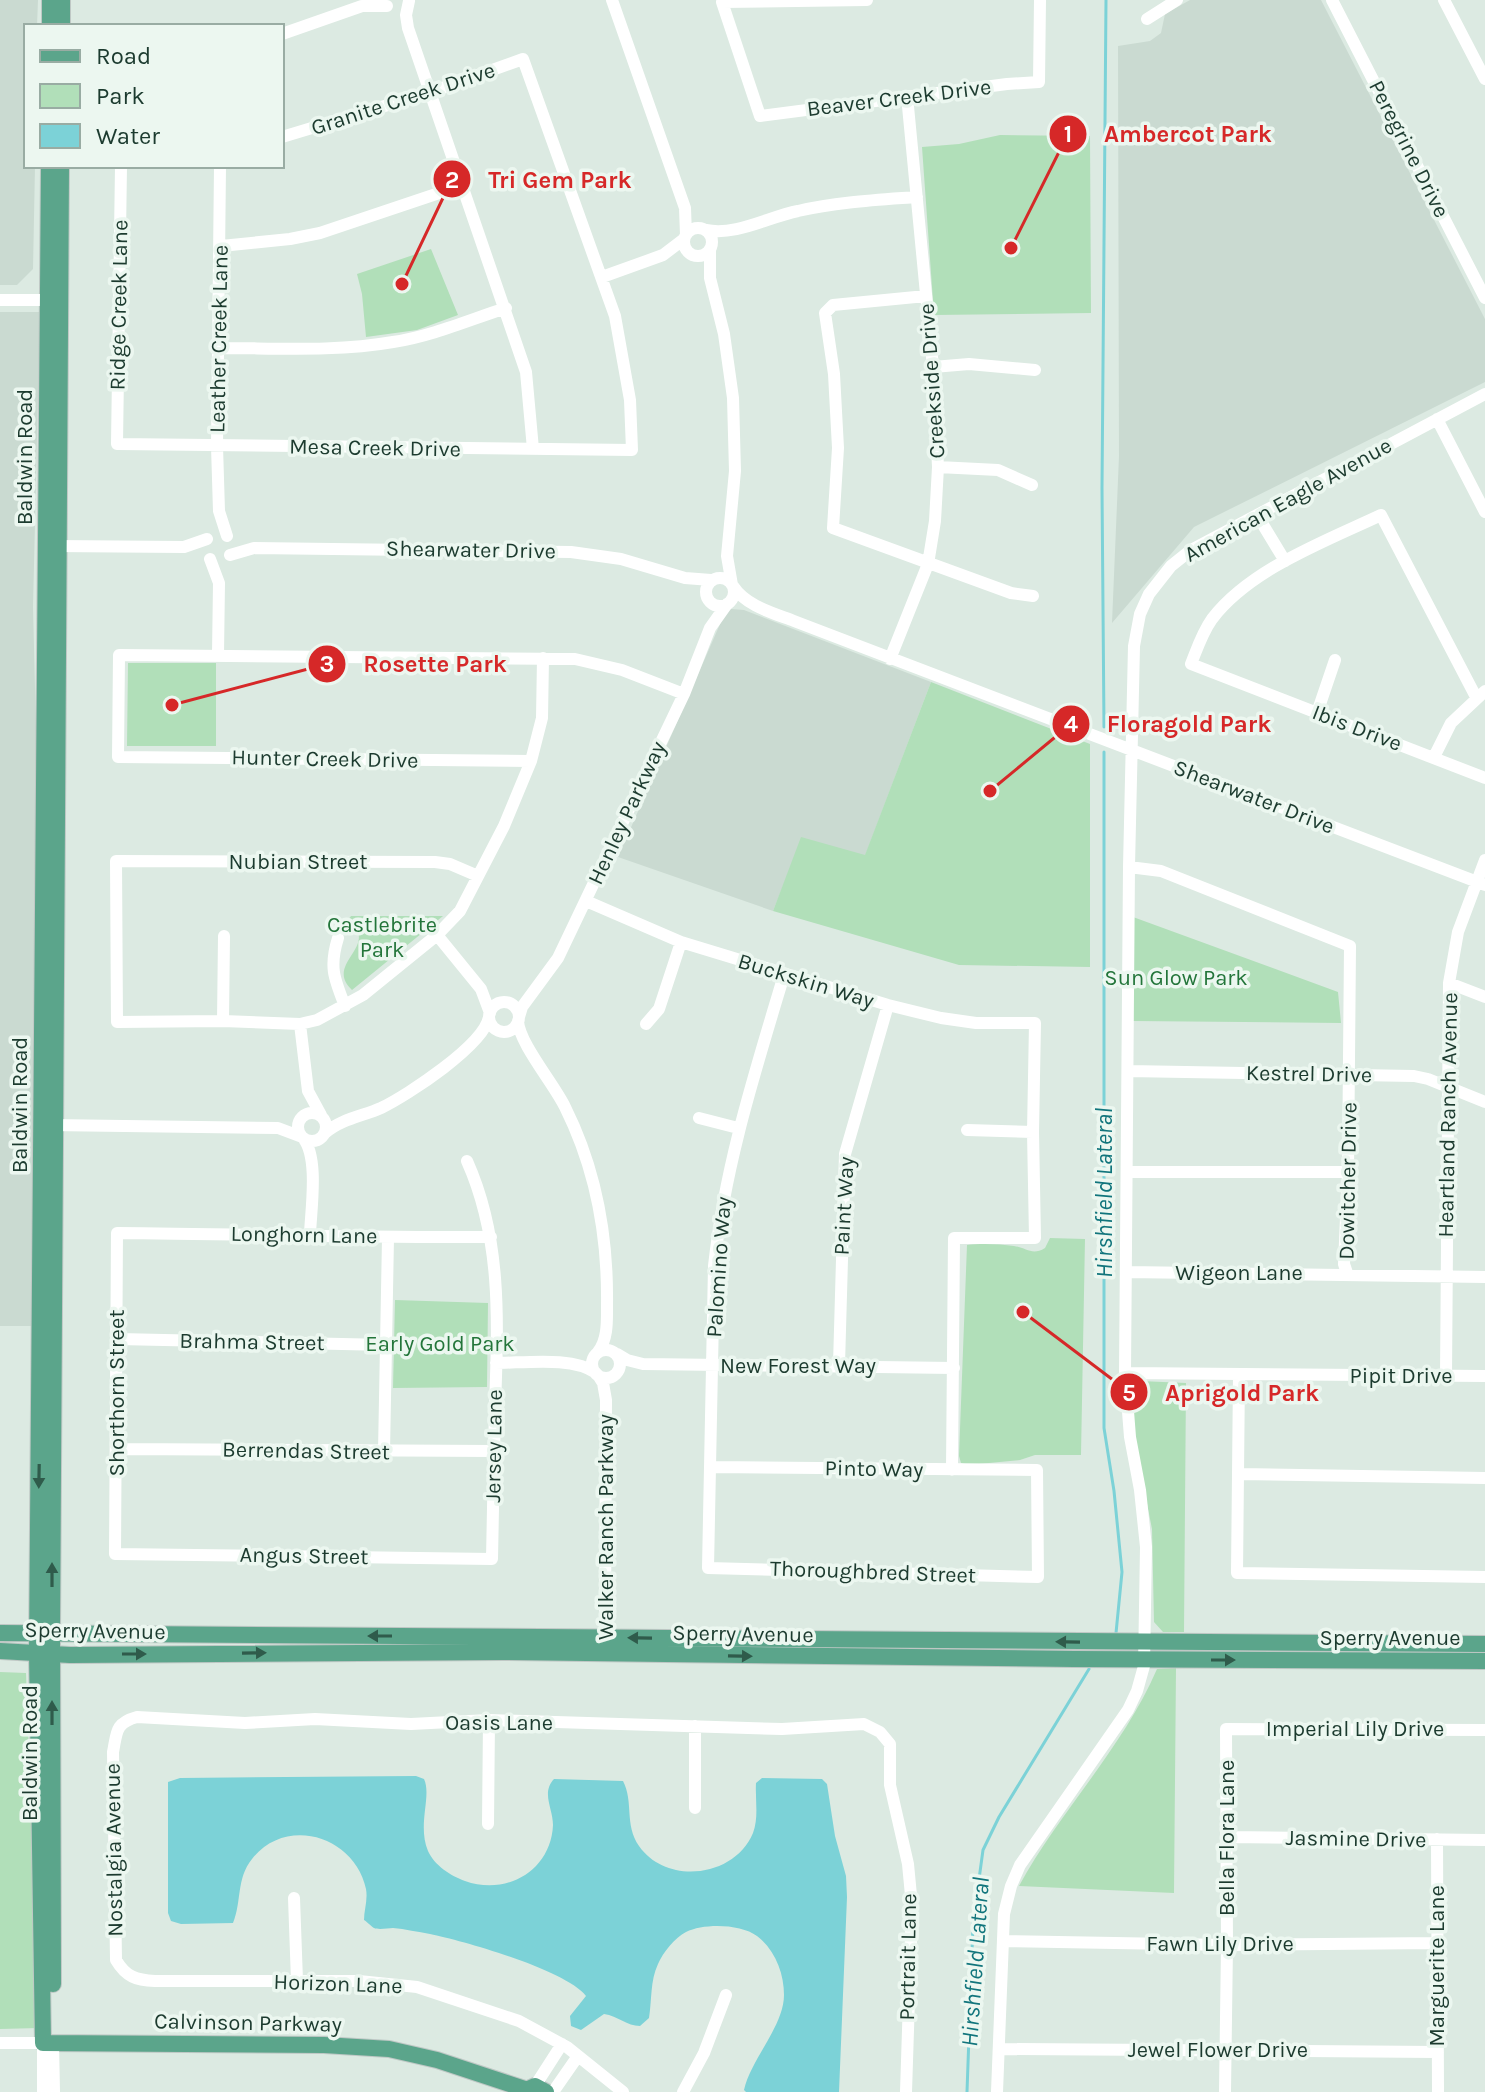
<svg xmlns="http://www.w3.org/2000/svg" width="1485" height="2092" viewBox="0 0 1485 2092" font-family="Karla,sans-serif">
  <rect width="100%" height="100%" fill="#dceae2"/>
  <!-- built -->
  <path fill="#cadad1" d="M0,0H38L37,26H26V166H35L33,269L17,285H0Z
    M1190,0H1321L1485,319V382L1194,527L1112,623L1119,456L1118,46L1150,41L1161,33L1165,14Z
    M0,312H40L33,607L41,929L46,1326H0Z
    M731,609L744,610L931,682L865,856L802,838L773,911L618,857L724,615Z"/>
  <!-- green -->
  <path fill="#b1dfb9" d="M1000,135L1090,136L1091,313L934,315L922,147L959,144Z
    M431,249L458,315L417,330L366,337L362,294L357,274Z
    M128,663H216V746H127Z
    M931,682L1090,744V967L959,965L773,911L801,837L865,855Z
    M351,916H443L352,990C323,963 382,946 348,920Z
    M1133,917L1338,992L1341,1023L1132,1021Z
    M1050,1238L1085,1239L1081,1455H1035L1020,1460L968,1465L961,1463L959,1456L967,1245C981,1243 1000,1244 1014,1246C1027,1248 1032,1256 1045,1248Z
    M395,1300L488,1303L487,1387L393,1388Z
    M1140,1381L1186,1383L1184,1632H1163L1154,1622L1152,1529L1136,1448L1130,1388Z
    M1176,1668L1174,1893L1019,1886C1060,1811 1123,1748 1157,1669Z
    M0,1672L26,1673L39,2028L0,2029Z"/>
  <!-- water -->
  <path fill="#7cd2d7" d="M416,1776L424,1779C432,1796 417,1825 428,1851C434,1865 451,1876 465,1881C506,1896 551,1871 553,1825C553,1808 541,1793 554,1779L623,1781C634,1802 624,1824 639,1846C667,1886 735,1877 753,1833C759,1817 755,1800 756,1783L762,1778L822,1779L827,1784L835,1836L846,1876L847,1897L839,2092H746L744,2090C751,2059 784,2026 784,1995C784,1973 775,1950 757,1936C741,1924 704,1923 686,1932C675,1938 663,1952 658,1964C650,1981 652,2000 649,2018L640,2026C627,2026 618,2016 604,2014L581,2030L571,2026L570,2016L586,1996C566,1970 464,1941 430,1934C418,1932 405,1929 393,1928C388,1928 379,1930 374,1928C372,1927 366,1921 364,1920C364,1910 368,1900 366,1889C355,1836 286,1815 252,1859C236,1879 242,1901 233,1923L181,1924L171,1921L168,1913V1782L180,1778Z"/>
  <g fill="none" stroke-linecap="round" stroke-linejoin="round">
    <!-- stream -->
    <path stroke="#7cd2d7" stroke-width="3" d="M1104,727L1102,488L1106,0
      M1104,752V1428L1114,1491L1122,1572L1116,1633
      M967,2092L973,1923L983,1850L999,1817L1089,1669"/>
    <defs>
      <path id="major" d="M50,26V0
        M62,26V0
        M49,166L37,1652L43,2043L324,2045L389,2049L437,2060L525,2089
        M0,1633L1485,1644
        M0,1651L70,1655L502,1652L1074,1659L1485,1661
        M53,1984L52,1633L61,166
        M522,2092L535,2086L546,2092"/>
    </defs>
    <!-- major casing -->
    <use href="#major" stroke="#bfc8c5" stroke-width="18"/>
    <!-- minor -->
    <path stroke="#fff" stroke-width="12" d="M612,0L685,208L686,235
      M867,0L722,2L760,116L1007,84L1039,82L1040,0
      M1332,0L1485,298
      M1444,0L1485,79
      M409,1L406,15L408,28L526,372L533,449
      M1147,19L1177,0
      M282,34L362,6H387
      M121,166L117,444L632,450L630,400L615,316L523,59L431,92L282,137
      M220,166L217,446L219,511L227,536
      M684 242a14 14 0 1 1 28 0a14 14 0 1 1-28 0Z
      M706,230C736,236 768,217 798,211C837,202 877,200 917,197
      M221,246L290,239L320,233L463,185
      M710,250V278L724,334L733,398L735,471L727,556L732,585
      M602,277L663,255L684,239
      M926,296L833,305L825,313L834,374L838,448L833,528L1011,593L1033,596
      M0,300H53
      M219,348C276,348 336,352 393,342C432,336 469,320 506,308
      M933,367L969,364L1035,370
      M1437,419L1485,512
      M938,467L998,470L1032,485
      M1257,515L1285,561
      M52,546L184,547L207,539
      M230,555L254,548L571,552L621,559L685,578L711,580
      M210,559L219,583L218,654
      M706 592a14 14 0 1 1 28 0a14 14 0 1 1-28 0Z
      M733,586C746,606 773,613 794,621L1485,885
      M890,659L928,564L935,521L938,467L933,367L907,96
      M1476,697L1381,515C1326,541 1250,569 1212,619C1202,633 1197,649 1191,664L1485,778
      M1317,713L1335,660
      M1434,757L1451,723L1485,691
      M531,761L118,757L119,655L575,659L622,670L684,694
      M1129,867L1161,871L1350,946L1348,1172L1344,1264L1347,1273
      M478,876L450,864L435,862L116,861L117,1022L223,1021L300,1024L317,1020L363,995L437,935L460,911L504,826L531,761L542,718L543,658
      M586,901L681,942L888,1005L941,1018L976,1023H1035L1033,1132L1035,1238H954L952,1470
      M437,935L481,989L490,1013
      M338,938C329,967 334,978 345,1006
      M1449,983L1485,997
      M489 1017a15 15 0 1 1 30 0a15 15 0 1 1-30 0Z
      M519,1017L522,1007L558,958L684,694L710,628L727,604
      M223,1021L224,936
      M518,1021C519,1043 554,1084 565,1107C596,1169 608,1236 607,1305C607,1321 608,1339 598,1352
      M300,1024L308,1091L321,1115
      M646,1024L659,1009L681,942
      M1128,1071L1414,1076L1428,1079L1485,1102
      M298 1127a14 14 0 1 1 28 0a14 14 0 1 1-28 0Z
      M699,1118L738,1128
      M49,1125L278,1128L302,1137
      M967,1130L1033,1132
      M325,1133C341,1119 363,1116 381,1108C408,1095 484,1045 489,1017
      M303,1138C319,1157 311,1209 310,1234
      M467,1161C502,1239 498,1322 495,1406C494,1457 493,1508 492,1559L115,1554L117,1233C242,1234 367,1238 491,1237
      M1127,1172H1348
      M1126,1272L1485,1277
      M118,1339L386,1345
      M592 1364a14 14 0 1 1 28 0a14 14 0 1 1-28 0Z
      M617,1354L627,1360L643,1364L954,1368
      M496,1363C524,1363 573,1356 596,1373
      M839,1365L845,1154L888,1005
      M1125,1373L1485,1376
      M598,1375L603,1383L606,1400L605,1644
      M1239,1375L1237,1573L1485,1577
      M1446,1376L1449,983L1458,932L1485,860
      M118,1449L494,1451
      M384,1452L388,1238
      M711,1467L1037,1470L1038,1577L708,1568L714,1266C725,1165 755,1072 784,975
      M1239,1474L1485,1478
      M695,1808V1726
      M488,1824L489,1720
      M1227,1837L1485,1840
      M1437,1839L1438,2092
      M294,1898L297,1981
      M1003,1941L1227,1945L1437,1943
      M0,2043H43V2092
      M53,2043L54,2092
      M999,2049L1438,2052
      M535,2086L562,2044
      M553,2092L578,2056
      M623,2092L567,2047L519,2021L417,1987L359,1981H155C136,1980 126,1977 116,1960L113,1752C117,1732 115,1723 137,1717L245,1723L315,1719L411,1724L489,1720L782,1729L864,1724L880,1732L890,1744V1785L908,1864L912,1906L906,2092
      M683,2092L704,2053L726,1995
      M997,2092L1004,1914L1011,1886L1020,1865L1128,1710L1137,1691L1144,1666L1146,1547L1140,1490L1130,1437L1125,1373L1129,867L1134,646L1140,614L1149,594L1171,566L1191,550L1485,394
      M1225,2092L1227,1945L1226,1729L1485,1730"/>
    <!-- major -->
    <use href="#major" stroke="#5ba58b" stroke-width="16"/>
  </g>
  <!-- one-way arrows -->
  <defs><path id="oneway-solid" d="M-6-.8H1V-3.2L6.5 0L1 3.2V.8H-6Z" transform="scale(2)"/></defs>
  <g fill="#2f5b4b">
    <use href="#oneway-solid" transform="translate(39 1476) rotate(91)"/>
    <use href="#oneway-solid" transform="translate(52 1575) rotate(-90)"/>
    <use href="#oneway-solid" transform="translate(380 1636) rotate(-180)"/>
    <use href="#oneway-solid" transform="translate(640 1638) rotate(-179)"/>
    <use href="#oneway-solid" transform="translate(1068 1642) rotate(-179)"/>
    <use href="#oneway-solid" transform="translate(254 1653) rotate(-1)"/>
    <use href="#oneway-solid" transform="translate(134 1654)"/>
    <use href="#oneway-solid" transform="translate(740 1656) rotate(1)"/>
    <use href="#oneway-solid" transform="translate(1223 1660)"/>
    <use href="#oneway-solid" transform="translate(52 1713) rotate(-90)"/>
  </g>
  <g text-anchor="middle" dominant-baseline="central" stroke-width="7" stroke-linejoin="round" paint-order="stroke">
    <!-- street labels -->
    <g font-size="22" fill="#1c3b2f" stroke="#ecf7f0">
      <text transform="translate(899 98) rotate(-7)">Beaver Creek Drive</text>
      <text transform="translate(403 99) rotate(-18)">Granite Creek Drive</text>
      <text transform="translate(1409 149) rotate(63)">Peregrine Drive</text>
      <text transform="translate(119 305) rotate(-89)">Ridge Creek Lane</text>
      <text transform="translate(219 339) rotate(-89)">Leather Creek Lane</text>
      <text transform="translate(932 381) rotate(-94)">Creekside Drive</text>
      <text transform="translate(375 448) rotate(1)">Mesa Creek Drive</text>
      <text transform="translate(25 457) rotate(-90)">Baldwin Road</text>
      <text transform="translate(1288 500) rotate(-29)">American Eagle Avenue</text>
      <text transform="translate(471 550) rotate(1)">Shearwater Drive</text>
      <text transform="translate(1357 728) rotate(21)">Ibis Drive</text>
      <text transform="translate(325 759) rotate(1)">Hunter Creek Drive</text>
      <text transform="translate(1254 797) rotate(21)">Shearwater Drive</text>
      <text transform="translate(627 813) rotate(-65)">Henley Parkway</text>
      <text x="298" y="862">Nubian Street</text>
      <text transform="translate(806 981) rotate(17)">Buckskin Way</text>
      <text transform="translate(1309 1074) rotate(1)">Kestrel Drive</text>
      <text transform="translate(20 1105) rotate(-90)">Baldwin Road</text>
      <text transform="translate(1448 1115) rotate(-89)">Heartland Ranch Avenue</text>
      <text transform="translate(1348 1181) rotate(-89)">Dowitcher Drive</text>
      <text transform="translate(844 1206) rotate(-87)">Paint Way</text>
      <text transform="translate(304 1235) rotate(1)">Longhorn Lane</text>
      <text transform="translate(719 1267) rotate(-86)">Palomino Way</text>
      <text x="1239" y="1273">Wigeon Lane</text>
      <text transform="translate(252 1342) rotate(1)">Brahma Street</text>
      <text x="798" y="1366">New Forest Way</text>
      <text x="1401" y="1376">Pipit Drive</text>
      <text transform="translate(117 1393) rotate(-90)">Shorthorn Street</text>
      <text transform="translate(494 1446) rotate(-89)">Jersey Lane</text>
      <text transform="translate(306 1451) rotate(1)">Berrendas Street</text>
      <text transform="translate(874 1469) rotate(1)">Pinto Way</text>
      <text transform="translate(606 1527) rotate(-90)">Walker Ranch Parkway</text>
      <text transform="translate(304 1556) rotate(1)">Angus Street</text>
      <text transform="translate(873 1572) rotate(2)">Thoroughbred Street</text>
      <text transform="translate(95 1631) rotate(1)">Sperry Avenue</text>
      <text transform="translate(743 1634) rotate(1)">Sperry Avenue</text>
      <text x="1390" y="1638">Sperry Avenue</text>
      <text x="499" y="1723">Oasis Lane</text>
      <text x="1355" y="1729">Imperial Lily Drive</text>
      <text transform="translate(30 1753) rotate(-90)">Baldwin Road</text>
      <text transform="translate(1227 1838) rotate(-90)">Bella Flora Lane</text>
      <text transform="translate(1356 1839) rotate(1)">Jasmine Drive</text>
      <text transform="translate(114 1850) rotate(-91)">Nostalgia Avenue</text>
      <text x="1220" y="1944">Fawn Lily Drive</text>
      <text transform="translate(908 1957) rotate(-89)">Portrait Lane</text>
      <text transform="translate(1437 1966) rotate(-90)">Marguerite Lane</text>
      <text transform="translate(338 1984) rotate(2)">Horizon Lane</text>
      <text transform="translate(248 2023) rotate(1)">Calvinson Parkway</text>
      <text x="1218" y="2050">Jewel Flower Drive</text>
    </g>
    <!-- park labels -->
    <g font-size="22" fill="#23753a" stroke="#ecf7f0">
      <text x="382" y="925">Castlebrite<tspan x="382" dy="25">Park</tspan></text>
      <text x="1176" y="978">Sun Glow Park</text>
      <text x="440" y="1344">Early Gold Park</text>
    </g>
    <!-- water labels -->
    <g font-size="24" font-style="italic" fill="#11757c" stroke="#ecf7f0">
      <text transform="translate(1104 1193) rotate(-90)">Hirshfield Lateral</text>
      <text transform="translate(975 1962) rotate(-86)">Hirshfield Lateral</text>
    </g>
  </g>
  <!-- callouts -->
  <path fill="none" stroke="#d62828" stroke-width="3" d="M1011 248L1068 134M402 284L452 179M172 705L327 664M990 791L1071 724M1023 1312L1129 1392"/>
  <g fill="#d62828" stroke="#ecf7f0" stroke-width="3">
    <circle cx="1011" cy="248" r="8"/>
    <circle cx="402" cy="284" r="8"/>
    <circle cx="172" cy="705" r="8"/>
    <circle cx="990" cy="791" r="8"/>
    <circle cx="1023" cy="1312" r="8"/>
    <circle cx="1068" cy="134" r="20"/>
    <circle cx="452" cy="179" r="20"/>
    <circle cx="327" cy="664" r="20"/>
    <circle cx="1071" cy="724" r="20"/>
    <circle cx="1129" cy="1392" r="20"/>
  </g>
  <g font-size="24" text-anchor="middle" font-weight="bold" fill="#fff">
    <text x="1068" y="142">1</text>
    <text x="452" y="188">2</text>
    <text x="327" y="672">3</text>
    <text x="1071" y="732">4</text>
    <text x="1129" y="1401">5</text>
  </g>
  <g font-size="24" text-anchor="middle" font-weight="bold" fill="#d62828" stroke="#ecf7f0" stroke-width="7" stroke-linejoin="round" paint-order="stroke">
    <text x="1188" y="142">Ambercot Park</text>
    <text x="560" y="188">Tri Gem Park</text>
    <text x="435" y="672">Rosette Park</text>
    <text x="1189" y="732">Floragold Park</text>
    <text x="1242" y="1401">Aprigold Park</text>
  </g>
  <!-- legend -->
  <rect x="24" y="24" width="260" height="144" fill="#ecf7f0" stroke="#99aca3" stroke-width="2"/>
  <rect x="40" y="50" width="40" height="12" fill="#5ba58b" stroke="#99aca3" stroke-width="2"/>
  <text x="96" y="64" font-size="24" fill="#1c3b2f">Road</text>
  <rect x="40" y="84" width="40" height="24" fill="#b1dfb9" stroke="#99aca3" stroke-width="2"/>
  <text x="96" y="104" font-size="24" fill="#1c3b2f">Park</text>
  <rect x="40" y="124" width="40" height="24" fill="#7cd2d7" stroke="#99aca3" stroke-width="2"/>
  <text x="96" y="144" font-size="24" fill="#1c3b2f">Water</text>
</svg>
